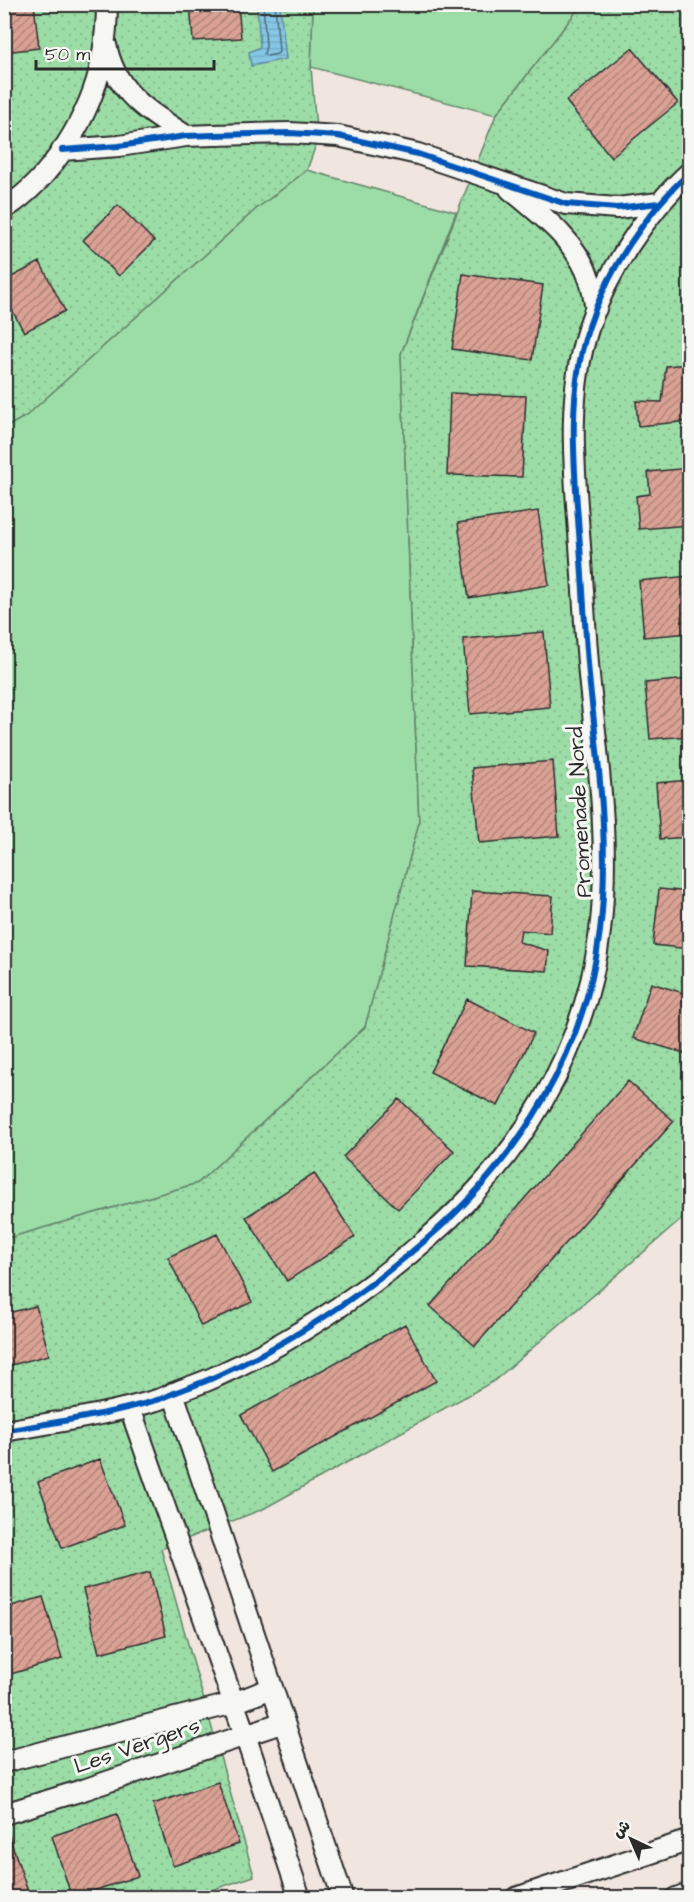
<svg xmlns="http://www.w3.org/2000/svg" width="694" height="1902" viewBox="0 0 694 1902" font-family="'Architects Daughter','Playpen Sans Arabic',sans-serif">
  <defs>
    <pattern id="garden-dots" width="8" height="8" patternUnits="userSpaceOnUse" patternTransform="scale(1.5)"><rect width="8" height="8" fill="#9cdda7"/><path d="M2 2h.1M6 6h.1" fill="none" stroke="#87be90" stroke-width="1.8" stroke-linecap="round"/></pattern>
    <pattern id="water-rules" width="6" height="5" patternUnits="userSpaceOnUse" patternTransform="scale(1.5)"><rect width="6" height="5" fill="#85c7e6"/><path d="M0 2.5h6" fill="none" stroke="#73abc5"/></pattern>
    <pattern id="building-hatch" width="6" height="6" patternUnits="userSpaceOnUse" patternTransform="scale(1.5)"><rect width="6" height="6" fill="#daa295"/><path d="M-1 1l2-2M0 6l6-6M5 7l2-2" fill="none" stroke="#b1847a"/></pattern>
  </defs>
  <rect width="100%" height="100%" fill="#f0e5df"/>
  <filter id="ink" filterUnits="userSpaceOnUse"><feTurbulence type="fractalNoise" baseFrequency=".0167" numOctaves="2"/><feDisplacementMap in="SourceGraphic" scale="12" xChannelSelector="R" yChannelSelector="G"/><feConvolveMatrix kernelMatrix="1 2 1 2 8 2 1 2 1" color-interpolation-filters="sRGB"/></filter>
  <g filter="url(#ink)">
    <!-- green -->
    <path fill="#9cdda7" stroke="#648469" stroke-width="1.5" d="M313,5H592L576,12L496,115L311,67Z
      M307,170L456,212L401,354L419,823L365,1027L198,1183L5,1239V428L26,416L256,209Z"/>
    <!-- garden -->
    <path fill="url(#garden-dots)" stroke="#648469" stroke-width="1.5" d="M5,5H313L311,67L317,142L307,170L256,209L26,416L5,428Z
      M592,5H689V1213L494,1381L263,1509L161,1549L254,1876L191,1897L5,1898V1239L198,1183L365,1027L419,823L401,354L496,115L576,12Z"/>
    <!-- water -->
    <path fill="url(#water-rules)" stroke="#61899b" stroke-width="1.5" d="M257,5H280L286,59L251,66L249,52L260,47Z"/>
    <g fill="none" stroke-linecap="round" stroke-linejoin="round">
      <!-- shore -->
      <path stroke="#4f6976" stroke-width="1.5" d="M263,4L266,46L264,54L267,56L277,54L279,52L275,4"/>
    </g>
    <!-- building -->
    <path fill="url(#building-hatch)" stroke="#2b2b2b" stroke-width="1.5" d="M4,4H34L39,48L4,52Z
      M190,4H238L241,38L193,41Z
      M632,48L678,103L611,157L566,101Z
      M118,205L154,241L119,276L83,240Z
      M40,262L65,311L24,332L4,295V281Z
      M463,274L543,285L532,360L452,349Z
      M690,364V421L638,426L636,401L662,402L666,366Z
      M450,393L526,396L522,477L447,475Z
      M690,468V525L639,529L636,496L650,494L648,472Z
      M538,511L549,585L469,598L458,523Z
      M690,576V633L644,637L639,581Z
      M544,632L550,707L470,714L463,639Z
      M690,679V736L650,739L645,683Z
      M553,761L559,836L479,843L472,768Z
      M690,780V837L660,839L656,783Z
      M659,889L690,892V949L653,945Z
      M472,891L553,896L550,933L521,930L519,942L549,951L547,971L467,966Z
      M651,983L690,995V1055L633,1038Z
      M467,999L534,1033L498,1106L430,1072Z
      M628,1081L674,1121L475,1346L430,1306Z
      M399,1099L454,1151L398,1209L343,1157Z
      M314,1173L355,1237L287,1281L246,1217Z
      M217,1234L252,1302L201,1326L168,1257Z
      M36,1306L49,1355L4,1367V1314Z
      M405,1324L436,1381L272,1472L241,1415Z
      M100,1459L125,1525L62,1548L38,1482Z
      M150,1572L166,1636L99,1653L83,1589Z
      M43,1597L62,1659L4,1676V1608Z
      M218,1782L239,1844L173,1866L153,1804Z
      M117,1814L138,1876L72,1898L52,1836Z
      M4,1832H8L30,1898H4Z"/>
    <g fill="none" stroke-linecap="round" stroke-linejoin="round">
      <defs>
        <path id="street" d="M106,45C116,94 147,110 186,136
          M62,150L119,146L186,136L213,135L290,133L338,136L418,154L566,204L617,208L659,203
          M510,189C540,214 578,242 590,281C593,290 594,300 596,309
          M4,209C52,179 91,115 102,60C105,42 107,23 107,4
          M173,1393L343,1898
          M130,1408L245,1735L300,1898
          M4,1431C55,1422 107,1415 157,1400C165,1398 171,1394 179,1391C192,1386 205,1382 217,1376C294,1341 365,1293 428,1238C519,1159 586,1052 600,931C610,849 599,768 590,686C585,635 583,583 579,532C574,465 567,394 588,329C606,273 647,211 690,172
          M4,1762L234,1703L272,1688
          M4,1814L86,1789L284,1722
          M516,1898L690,1840
          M676,1898L690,1893"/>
      </defs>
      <!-- street casing -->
      <use href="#street" stroke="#2b2b2b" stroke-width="24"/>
      <!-- street -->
      <use href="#street" stroke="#f6f6f2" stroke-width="20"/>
      <defs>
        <path id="cycleway" d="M62,150L119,146L186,136L213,135L290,133L338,136L418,154L566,204L617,208L659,203
          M4,1431C55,1422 107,1415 157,1400C165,1398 171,1394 179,1391C192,1386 205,1382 217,1376C294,1341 365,1293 428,1238C519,1159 586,1052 600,931C610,849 599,768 590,686C585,635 583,583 579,532C574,465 567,394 588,329C606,273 647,211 690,172"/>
      </defs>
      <!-- cycleway casing -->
      <use href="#cycleway" stroke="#f6f6f2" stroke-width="10"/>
      <!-- cycleway -->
      <use href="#cycleway" stroke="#0057b8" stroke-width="6"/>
    </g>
  </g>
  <g text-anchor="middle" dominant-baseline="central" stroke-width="6" stroke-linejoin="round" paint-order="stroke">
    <!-- street labels -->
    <g font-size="22" fill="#2b2b2b" stroke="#f6f6f2">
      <text transform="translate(580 812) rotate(-93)">Promenade Nord</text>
      <text transform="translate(137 1746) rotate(-19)">Les Vergers</text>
    </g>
  </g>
  <!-- margin -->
  <rect width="694" height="1902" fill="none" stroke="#f6f6f2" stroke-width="24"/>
  <rect x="12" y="12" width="670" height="1878" fill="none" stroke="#2b2b2b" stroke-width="2" filter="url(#ink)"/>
  <!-- north arrow -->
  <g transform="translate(631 1839) rotate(316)" stroke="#f6f6f2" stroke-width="4.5" paint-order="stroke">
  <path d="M0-4.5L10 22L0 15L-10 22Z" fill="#2b2b2b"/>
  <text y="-9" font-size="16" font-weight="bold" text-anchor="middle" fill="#2b2b2b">ش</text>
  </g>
  <!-- scale -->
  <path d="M36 60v9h178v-9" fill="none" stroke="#2b2b2b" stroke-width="3"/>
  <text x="45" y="60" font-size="18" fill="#2b2b2b" stroke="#f6f6f2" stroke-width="4.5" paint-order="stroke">50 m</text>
</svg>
